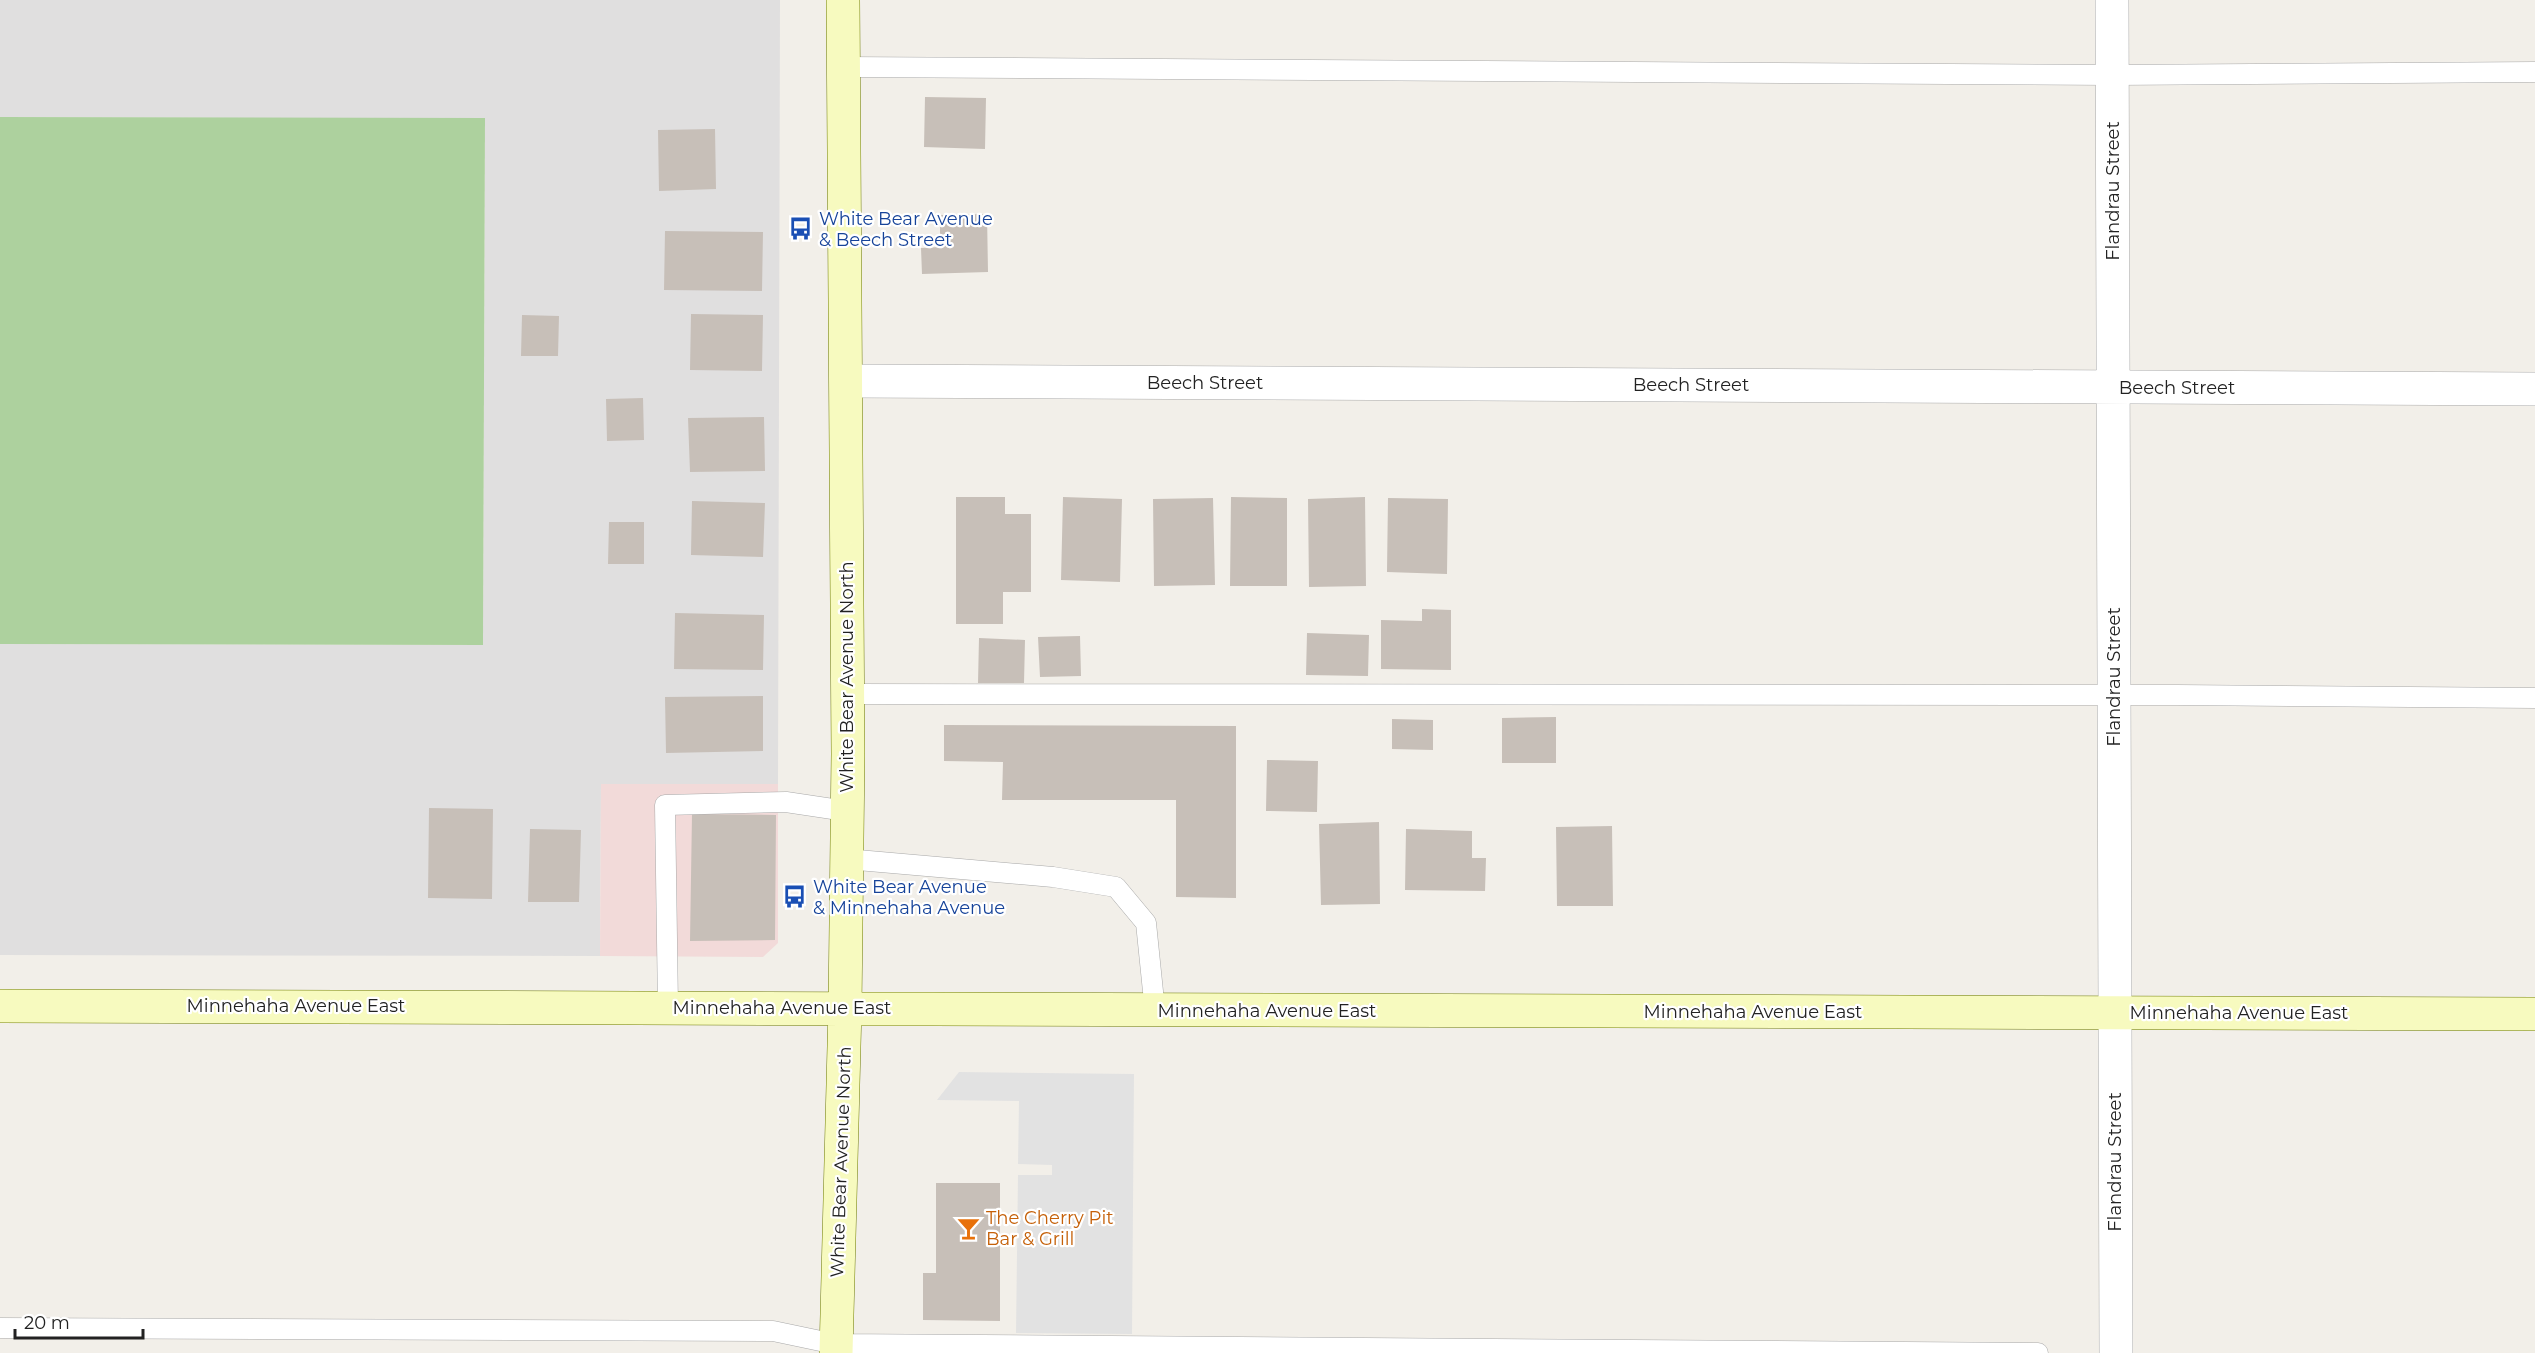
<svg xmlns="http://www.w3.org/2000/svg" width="2535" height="1353" viewBox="0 0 2535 1353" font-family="Montserrat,sans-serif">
  <rect width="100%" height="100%" fill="#f2efe9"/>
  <!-- residential -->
  <path fill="#e0dfdf" d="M0,0H780L778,784H601L600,956L0,955V644L483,645L485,119L0,117Z"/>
  <!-- commercial -->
  <path fill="#f2dad9" d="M601,784H778V943L763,957L600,956Z"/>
  <!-- forest -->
  <path fill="#add19e" d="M0,117L485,118L483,645L0,644Z"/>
  <!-- parking -->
  <path fill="#e2e2e2" d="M959,1072L1134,1074L1132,1334L1016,1333L1018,1175H1052V1165L1018,1164L1019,1101L937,1100Z"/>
  <!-- building -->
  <path fill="#c7bfb8" d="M925,97L986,98L985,149L924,147Z
    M715,129L716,189L659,191L658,130Z
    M987,214L988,272L922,274L921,248L940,247V215Z
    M665,231L763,232L762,291L664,290Z
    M691,314L763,315L762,371L690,370Z
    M522,315L559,316L558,356H521Z
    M643,398L644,440L607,441L606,399Z
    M764,417L765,471L690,472L688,418Z
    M956,497H1005V514H1031V592H1003V624H956Z
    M1063,497L1122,499L1120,582L1061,580Z
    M1231,497L1287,498V586H1230Z
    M1365,497L1366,586L1309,587L1308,499Z
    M1213,498L1215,585L1154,586L1153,499Z
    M1388,498L1448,499L1447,574L1387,572Z
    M692,501L765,503L763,557L691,555Z
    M609,522H644V564H608Z
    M1422,609L1451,610V670L1381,669V620L1422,621Z
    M675,613L764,615L763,670L674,669Z
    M1307,633L1369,635L1368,676L1306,675Z
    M1080,636L1081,676L1040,677L1038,637Z
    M979,638L1025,640L1024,683H978Z
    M763,696V751L666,753L665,697Z
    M1556,717V763H1502V718Z
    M1392,719L1433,720V750L1392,749Z
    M944,725L1236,726V898L1176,897V800H1002L1003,762L944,761Z
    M1267,760L1318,761L1317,812L1266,811Z
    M429,808L493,809L492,899L428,898Z
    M692,814L776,815L775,940L690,941Z
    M1379,822L1380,904L1321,905L1319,824Z
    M1612,826L1613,906H1557L1556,827Z
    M530,829L581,830L579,902H528Z
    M1406,829L1472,831V858H1486L1485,891L1405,890Z
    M936,1183H1000V1321L923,1320V1273H936Z"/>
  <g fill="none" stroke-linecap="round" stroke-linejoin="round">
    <defs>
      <path id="service" d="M843,67L2113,75L2535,72
        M847,694L2178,695L2535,698
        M846,859L1053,877L1116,887L1146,923L1155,1011
        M668,1007L665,805L786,802L846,811
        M0,1328L773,1331L835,1344L2038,1353"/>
      <path id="minor" d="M2112,0L2116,1353
        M847,381L2535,389"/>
      <path id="secondary" d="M0,1006L2535,1014
        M836,1353L845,1008L848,754L843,0"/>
    </defs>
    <!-- service casing -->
    <use href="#service" stroke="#a9a9a9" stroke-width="21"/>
    <!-- minor casing -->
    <use href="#minor" stroke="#a9a9a9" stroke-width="34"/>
    <!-- secondary casing -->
    <use href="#secondary" stroke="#707d05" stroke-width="34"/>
    <!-- service -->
    <use href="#service" stroke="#fff" stroke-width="20"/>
    <!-- minor -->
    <use href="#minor" stroke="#fff" stroke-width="33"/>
    <!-- secondary -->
    <use href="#secondary" stroke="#f7fabf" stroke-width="33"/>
  </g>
  <!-- icons -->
  <defs>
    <symbol id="bus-bare" viewBox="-9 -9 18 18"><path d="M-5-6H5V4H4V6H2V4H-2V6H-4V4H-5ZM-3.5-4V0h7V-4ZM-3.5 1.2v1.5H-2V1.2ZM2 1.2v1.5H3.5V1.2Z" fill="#1a4fb4" stroke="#fff" stroke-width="2.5" paint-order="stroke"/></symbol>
    <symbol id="bar-bare" viewBox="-9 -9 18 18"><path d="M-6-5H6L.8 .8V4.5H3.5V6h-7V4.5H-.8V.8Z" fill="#e8710a" stroke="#fff" stroke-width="2.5" paint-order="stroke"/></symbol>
  </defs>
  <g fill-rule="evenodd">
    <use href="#bus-bare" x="784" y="212" width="33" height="33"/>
    <use href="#bus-bare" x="778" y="880" width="33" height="33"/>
    <use href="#bar-bare" x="952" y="1212" width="33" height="33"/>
  </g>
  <g text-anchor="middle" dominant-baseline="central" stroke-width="4.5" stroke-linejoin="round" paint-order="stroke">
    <!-- street labels -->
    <g font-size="18" fill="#222" stroke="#fff">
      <text transform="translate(2113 191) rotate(-90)">Flandrau Street</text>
      <text x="1205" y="383">Beech Street</text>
      <text x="1691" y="385">Beech Street</text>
      <text x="2177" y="388">Beech Street</text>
      <text transform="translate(847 677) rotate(-90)">White Bear Avenue North</text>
      <text transform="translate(2114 677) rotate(-90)">Flandrau Street</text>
      <text x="296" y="1006">Minnehaha Avenue East</text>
      <text x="782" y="1008">Minnehaha Avenue East</text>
      <text x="1267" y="1011">Minnehaha Avenue East</text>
      <text x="1753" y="1012">Minnehaha Avenue East</text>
      <text x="2239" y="1013">Minnehaha Avenue East</text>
      <text transform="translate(841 1162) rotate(-88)">White Bear Avenue North</text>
      <text transform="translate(2115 1162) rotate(-90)">Flandrau Street</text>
    </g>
    <!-- transit labels -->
    <g font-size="18" fill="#164399" stroke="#fff" text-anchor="start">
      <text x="819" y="219">White Bear Avenue<tspan x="819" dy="21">&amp; Beech Street</tspan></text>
      <text x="813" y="887">White Bear Avenue<tspan x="813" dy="21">&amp; Minnehaha Avenue</tspan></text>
    </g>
    <!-- food labels -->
    <g font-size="18" fill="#c56008" stroke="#fff" text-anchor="start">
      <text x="986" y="1218">The Cherry Pit<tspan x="986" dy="21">Bar &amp; Grill</tspan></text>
    </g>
  </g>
  <!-- scale -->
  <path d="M15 1329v9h128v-9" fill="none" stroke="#222222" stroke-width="3"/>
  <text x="24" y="1329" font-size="18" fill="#222222" stroke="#ffffff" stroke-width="4.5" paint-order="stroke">20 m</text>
</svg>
